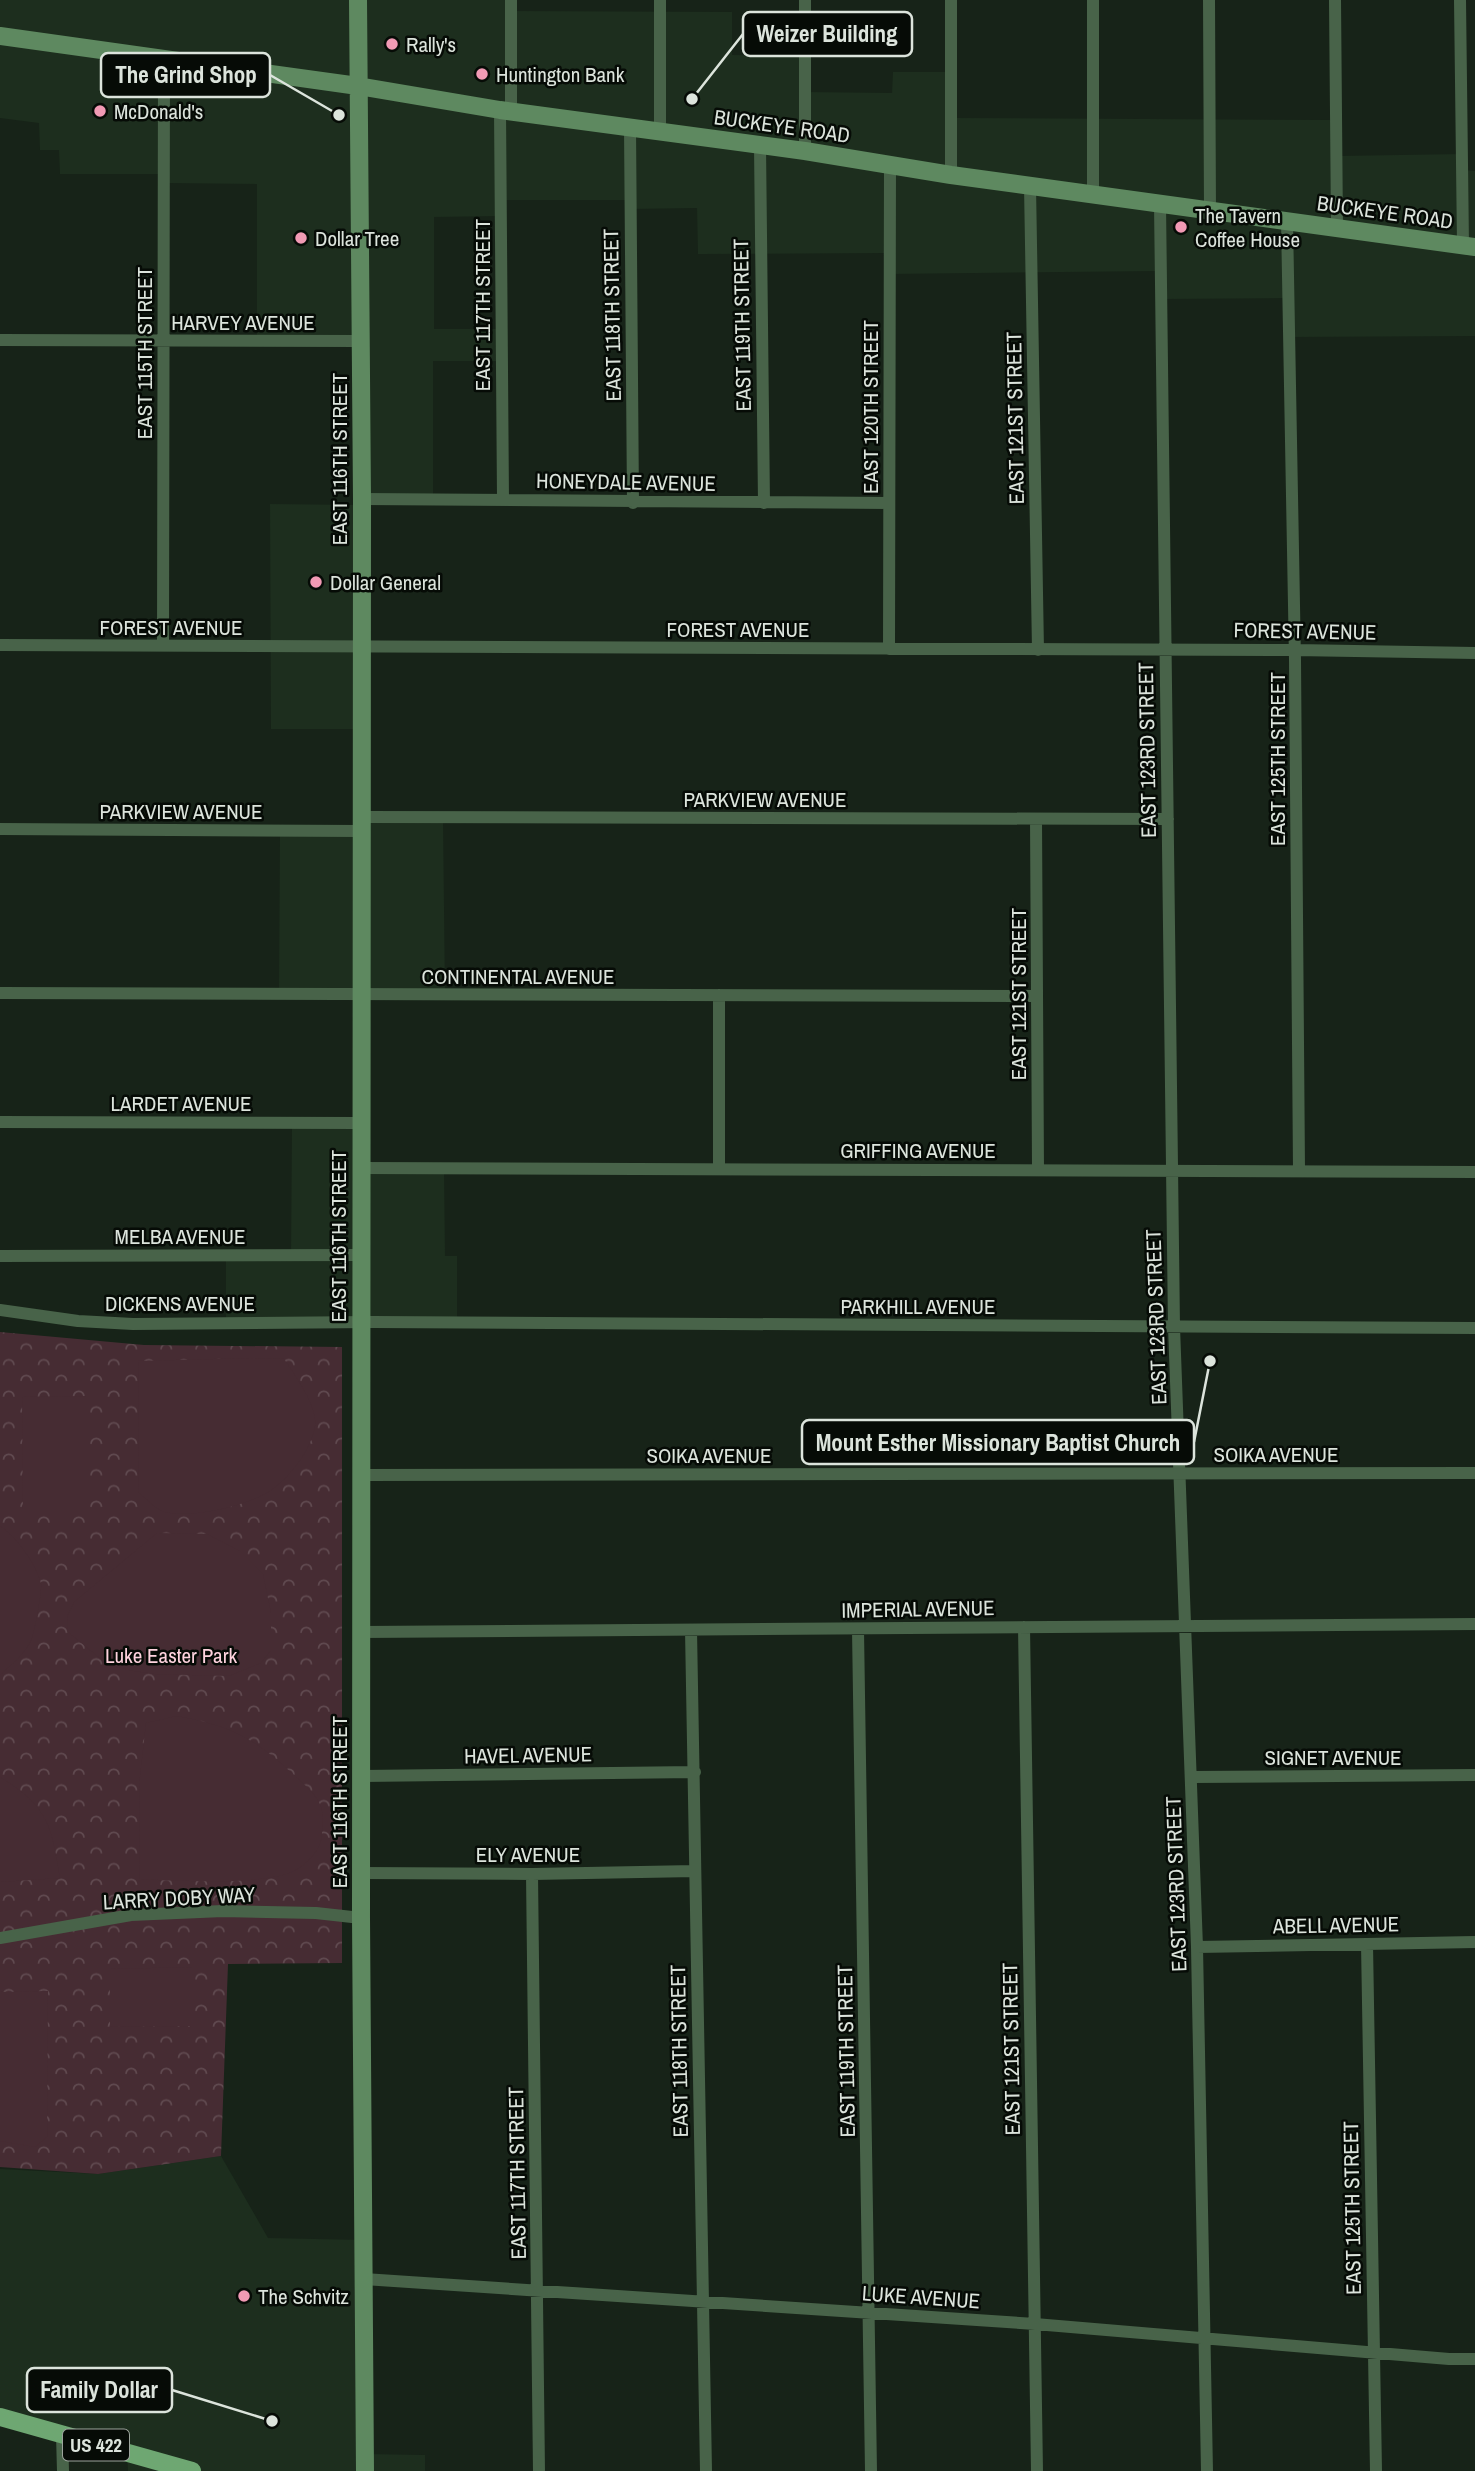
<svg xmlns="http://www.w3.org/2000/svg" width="1475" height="2471" viewBox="0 0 1475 2471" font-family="'Archivo Narrow',sans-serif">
  <defs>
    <pattern id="forest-crowns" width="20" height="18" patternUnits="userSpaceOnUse" patternTransform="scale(1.75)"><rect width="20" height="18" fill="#462c33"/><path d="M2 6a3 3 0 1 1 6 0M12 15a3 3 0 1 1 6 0" fill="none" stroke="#604a50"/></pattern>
  </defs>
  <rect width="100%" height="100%" fill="#172318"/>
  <!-- built -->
  <path fill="#1d2e1e" d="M0,0H511V11L732,12V55L805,56V92L892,93L893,72H951V118L1336,120V156L1462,154L1463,170L1475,171V336L1289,337L1288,298L1161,299L1160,271L890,274L889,253L698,254L697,208L630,209V200H501V216L434,217V329H501L502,361H433V499H362L361,341H257V184L164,183L163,174H60L59,150H40L39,123L0,118Z
    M270,504L362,505V729H271Z
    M362,817H443L445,995L279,994L280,830L362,831Z
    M292,1123H361V1168H444L445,1256H457V1323L226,1322V1255H291Z
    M221,2156L268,2238L364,2240L366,2454L425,2455V2471H128L127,2453L0,2417V2169L98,2174Z"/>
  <!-- forest -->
  <path fill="url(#forest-crowns)" d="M0,1332L144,1345L342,1347V1963L228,1964L221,2156L98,2174L0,2167Z"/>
  <!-- garden -->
  <path fill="#462c33" d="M250,1358L284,1359C295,1375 318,1407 315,1426C311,1450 292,1474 274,1488C253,1505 191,1519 165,1512C156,1510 147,1499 139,1493L138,1361Z
    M86,1396V1513H23L22,1397Z
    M0,1526C16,1536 37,1565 41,1584C42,1592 35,1629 32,1638C27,1652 11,1665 0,1675Z
    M157,1533L207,1534L240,1551L263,1574L271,1613V1650L261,1663L229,1676L154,1674L134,1671L108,1665L68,1632L67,1617L74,1602Z
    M177,1716C231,1726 253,1737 294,1775C303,1784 317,1794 321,1807C324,1815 322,1826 322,1834C322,1850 304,1868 289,1873C256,1885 177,1881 140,1879L139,1786L146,1723Z
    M0,1777C48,1807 51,1823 60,1878L0,1882Z
    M192,1967V2026L110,2027V1969Z
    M48,1991L47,2137L35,2147L0,2141V1992Z"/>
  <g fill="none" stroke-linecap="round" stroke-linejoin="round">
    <!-- street -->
    <path stroke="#486349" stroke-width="12" d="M511,0V111
      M660,0V131
      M805,0V151
      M951,0V175
      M1093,0V195
      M1209,0L1210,211
      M1335,0L1337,227
      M1460,0L1463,245
      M500,110L503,499
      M630,127L633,503
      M760,146L764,503
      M1030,186L1038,650
      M1160,204L1174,1327L1197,1947L1207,2471
      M1287,221L1295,660L1299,1170
      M0,340L361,341
      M362,499L889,503
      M0,645L1295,650L1475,653
      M163,646L164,60
      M889,649L890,165
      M362,817L1168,819
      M1036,819L1038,1169
      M0,829L362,831
      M0,993L1036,996
      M719,995V1169
      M0,1122L361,1123
      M361,1168L1475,1172
      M0,1256L361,1255
      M0,1310L78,1321L133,1324L373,1322L1475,1328
      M362,1475L1475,1473
      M1024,1627L1037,2471
      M691,1630L706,2471
      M858,1630L871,2471
      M361,1632L1475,1624
      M362,1776L695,1772
      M1192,1777L1475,1775
      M361,1873L532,1874L695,1871
      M532,1874L539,2471
      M0,1938L131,1915L223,1911L316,1913L361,1918
      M1367,1944L1376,2471
      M1197,1947L1475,1942
      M364,2279L1035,2324L1449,2359H1475
      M62,2435L63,2471"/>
    <!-- secondary -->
    <path stroke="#5e8960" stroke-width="18" d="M358,0L362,499L361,1918L365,2471
      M0,36L358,86L500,110L805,151L951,175L1475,247"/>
    <!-- primary -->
    <path stroke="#6ea772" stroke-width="18" d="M0,2417L192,2471"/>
  </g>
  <!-- markers -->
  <g fill="#f19ab4" stroke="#060b06" stroke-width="2.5">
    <circle cx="392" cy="44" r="7"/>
    <circle cx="482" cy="74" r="7"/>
    <circle cx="100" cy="111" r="7"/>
    <circle cx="1181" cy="227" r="7"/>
    <circle cx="301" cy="238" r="7"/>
    <circle cx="316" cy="582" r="7"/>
    <circle cx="244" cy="2296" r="7"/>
  </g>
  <g text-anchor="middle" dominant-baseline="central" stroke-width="5" stroke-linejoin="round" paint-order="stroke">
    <!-- shield labels -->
    <rect fill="#060b06" stroke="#9ca39c" stroke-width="2" x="63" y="2429.5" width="66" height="31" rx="5"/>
    <g font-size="19" font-weight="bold" fill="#dce4dc">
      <text x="96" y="2445">US 422</text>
    </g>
    <!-- poi labels -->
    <g font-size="21" fill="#dce4dc" stroke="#060b06" text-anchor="start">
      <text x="406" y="44">Rally's</text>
      <text x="496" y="74">Huntington Bank</text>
      <text x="114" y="111">McDonald's</text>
      <text x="1195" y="215">The Tavern<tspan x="1195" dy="24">Coffee House</tspan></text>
      <text x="315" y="238">Dollar Tree</text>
      <text x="330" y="582">Dollar General</text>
      <text x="258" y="2296">The Schvitz</text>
    </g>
    <!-- street labels -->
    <g font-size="21" fill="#dce4dc" stroke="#060b06">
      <text transform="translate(782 126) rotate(8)">BUCKEYE ROAD</text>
      <text transform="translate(1385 212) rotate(8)">BUCKEYE ROAD</text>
      <text transform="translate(482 305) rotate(-90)">EAST 117TH STREET</text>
      <text transform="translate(612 315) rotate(-91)">EAST 118TH STREET</text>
      <text x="243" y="322">HARVEY AVENUE</text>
      <text transform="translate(742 325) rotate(-91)">EAST 119TH STREET</text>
      <text transform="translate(144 353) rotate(-90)">EAST 115TH STREET</text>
      <text transform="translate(870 407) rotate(-90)">EAST 120TH STREET</text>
      <text transform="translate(1015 418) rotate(-91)">EAST 121ST STREET</text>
      <text transform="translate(339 459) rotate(-90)">EAST 116TH STREET</text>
      <text transform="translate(626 482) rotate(1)">HONEYDALE AVENUE</text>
      <text x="171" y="627">FOREST AVENUE</text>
      <text x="738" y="629">FOREST AVENUE</text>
      <text transform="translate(1305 631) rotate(1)">FOREST AVENUE</text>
      <text transform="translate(1147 750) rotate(-91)">EAST 123RD STREET</text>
      <text transform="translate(1277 759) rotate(-90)">EAST 125TH STREET</text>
      <text x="765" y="799">PARKVIEW AVENUE</text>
      <text x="181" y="811">PARKVIEW AVENUE</text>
      <text x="518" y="976">CONTINENTAL AVENUE</text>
      <text transform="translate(1018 994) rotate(-90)">EAST 121ST STREET</text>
      <text x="181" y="1103">LARDET AVENUE</text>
      <text x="918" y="1150">GRIFFING AVENUE</text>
      <text x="180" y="1236">MELBA AVENUE</text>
      <text transform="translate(338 1236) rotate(-90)">EAST 116TH STREET</text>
      <text x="180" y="1303">DICKENS AVENUE</text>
      <text x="918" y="1306">PARKHILL AVENUE</text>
      <text transform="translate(1156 1317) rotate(-92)">EAST 123RD STREET</text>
      <text x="1276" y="1454">SOIKA AVENUE</text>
      <text x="709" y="1455">SOIKA AVENUE</text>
      <text transform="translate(918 1609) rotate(-1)">IMPERIAL AVENUE</text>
      <text transform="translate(528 1755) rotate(-1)">HAVEL AVENUE</text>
      <text x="1333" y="1757">SIGNET AVENUE</text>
      <text transform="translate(339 1802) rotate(-90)">EAST 116TH STREET</text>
      <text x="528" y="1854">ELY AVENUE</text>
      <text transform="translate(1176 1884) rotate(-92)">EAST 123RD STREET</text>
      <text transform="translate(179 1898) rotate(-3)">LARRY DOBY WAY</text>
      <text transform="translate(1336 1925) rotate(-1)">ABELL AVENUE</text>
      <text transform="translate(1011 2049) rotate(-91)">EAST 121ST STREET</text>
      <text transform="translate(679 2051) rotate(-91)">EAST 118TH STREET</text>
      <text transform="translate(846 2051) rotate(-91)">EAST 119TH STREET</text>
      <text transform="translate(517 2173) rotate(-91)">EAST 117TH STREET</text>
      <text transform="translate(1352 2208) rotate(-91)">EAST 125TH STREET</text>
      <text transform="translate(921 2297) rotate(4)">LUKE AVENUE</text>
    </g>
    <!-- park labels -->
    <g font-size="21" fill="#fed3de" stroke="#060b06">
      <text x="171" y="1655">Luke Easter Park</text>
    </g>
  </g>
  <!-- callouts -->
  <path fill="none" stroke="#dce4dc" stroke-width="2.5" d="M692 99L743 34M339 115L270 75M1210 1361L1194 1442M272 2421L172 2390"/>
  <g fill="#dce4dc" stroke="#060b06" stroke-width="2.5">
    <circle cx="692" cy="99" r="7"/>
    <circle cx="339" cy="115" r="7"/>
    <circle cx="1210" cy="1361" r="7"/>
    <circle cx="272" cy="2421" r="7"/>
  </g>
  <g fill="#060b06" stroke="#dce4dc" stroke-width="2.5">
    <rect x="743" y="12" width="169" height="44" rx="7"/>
    <rect x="101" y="53" width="169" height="44" rx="7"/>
    <rect x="802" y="1420" width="392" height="44" rx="7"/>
    <rect x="27" y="2368" width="145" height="44" rx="7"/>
  </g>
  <g font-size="23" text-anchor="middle" font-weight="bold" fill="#dce4dc">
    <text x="827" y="42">Weizer Building</text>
    <text x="186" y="83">The Grind Shop</text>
    <text x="998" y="1451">Mount Esther Missionary Baptist Church</text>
    <text x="99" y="2398">Family Dollar</text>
  </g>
</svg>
